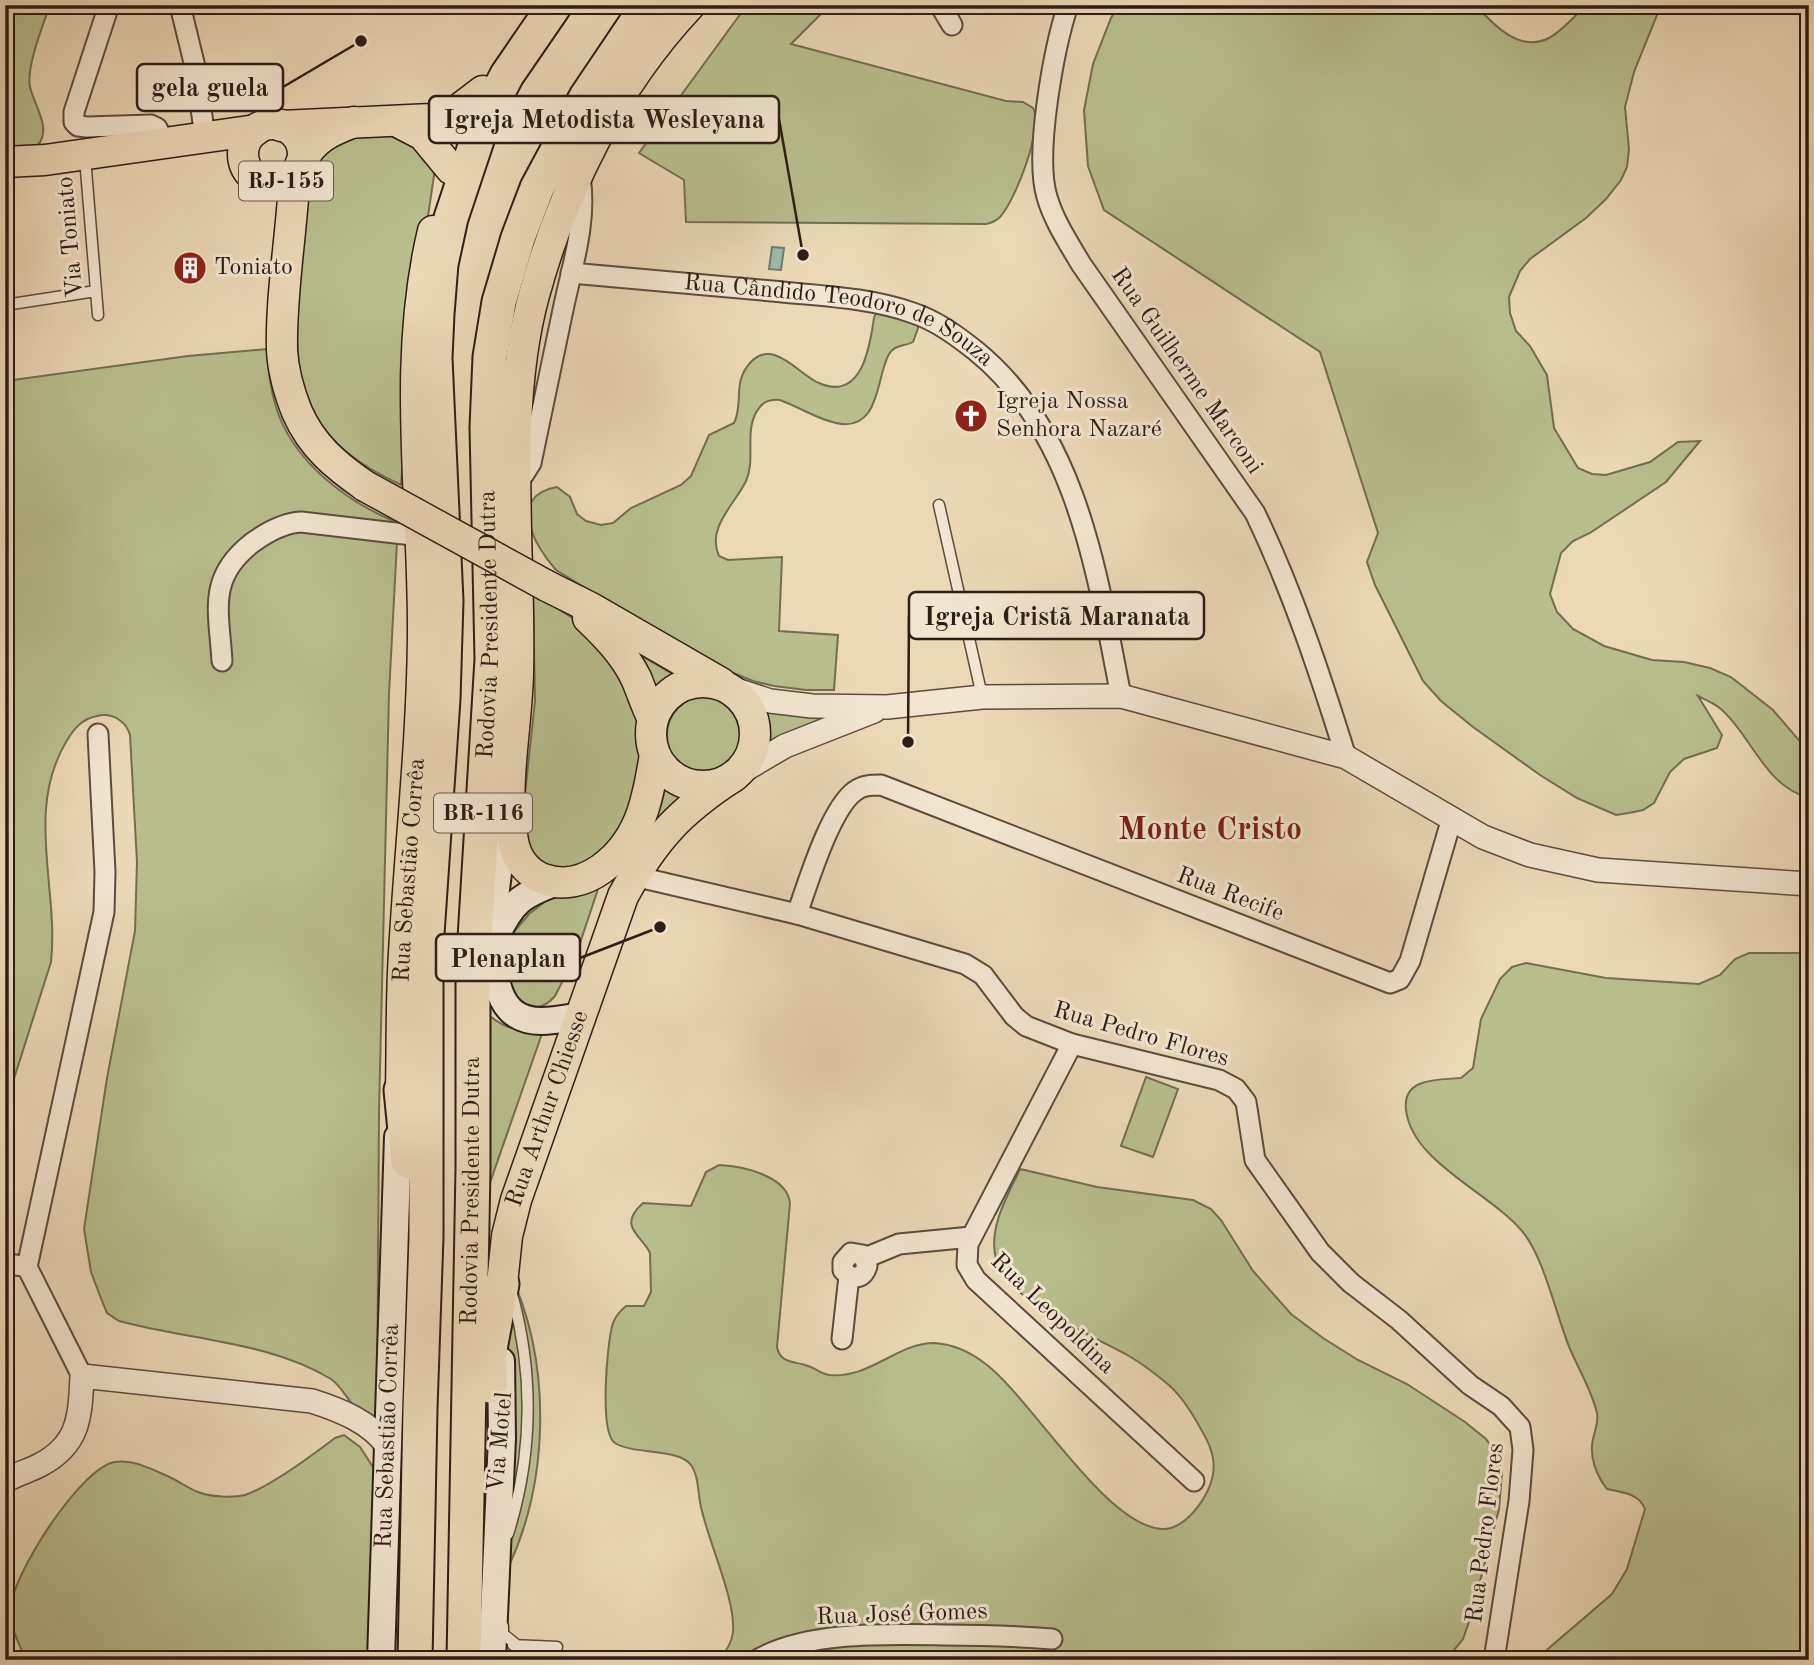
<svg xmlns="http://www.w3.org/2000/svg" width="1814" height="1665" viewBox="0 0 1814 1665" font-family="'Old Standard TT',serif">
  <rect width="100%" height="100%" fill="#ebd9b6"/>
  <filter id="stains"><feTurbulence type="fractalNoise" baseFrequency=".00286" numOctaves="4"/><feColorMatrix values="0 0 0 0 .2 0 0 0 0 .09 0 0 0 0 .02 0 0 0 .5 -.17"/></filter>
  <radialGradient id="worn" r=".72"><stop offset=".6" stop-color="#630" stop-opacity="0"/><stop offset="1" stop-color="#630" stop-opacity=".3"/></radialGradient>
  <!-- green -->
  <path fill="#b8bf8d" stroke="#726e51" stroke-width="2" d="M5,5H50C43,25 26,67 30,87C34,105 52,128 38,145L5,148Z
    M747,5H830L791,44L1006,101L1023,102L1033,108C1044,127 1015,201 1000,217C996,221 992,223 986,224L686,222L684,180L639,153Z
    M1119,5H1476C1493,25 1520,53 1549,38C1563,30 1575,16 1586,5H1661L1634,72L1625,107L1629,149L1627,167L1621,180L1606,199L1586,218L1530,259L1520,271L1509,297L1510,313L1516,331L1530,346L1547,375L1554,428L1578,468L1592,474L1606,475L1650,462L1678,442L1700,441L1666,482L1590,533L1573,541L1561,553L1550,594L1557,612L1573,629L1604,646L1652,660L1684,662L1710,668L1731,677L1773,710L1809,752V798C1765,786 1752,737 1722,710C1716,704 1706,700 1698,696L1722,735L1717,748L1684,759L1670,772L1654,803L1643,810L1629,813L1616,815L1577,798L1540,775L1473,727L1441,701L1423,681L1375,585L1367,562L1378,533L1320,352L1104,210L1088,166L1084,110L1093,64L1111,18Z
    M400,135L408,137L435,169L412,323L401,485C361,466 326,444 309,401C303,386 299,370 298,354C295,318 300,187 318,159C321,155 342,137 347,136C356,132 389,135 400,135Z
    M884,312L917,322L918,328L913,342C904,347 895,344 889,354C876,376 881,433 836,423C817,419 799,407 780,400C770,399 763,401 757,411C744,432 756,459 746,481C735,504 706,528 719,556L728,560L782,557L779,631L838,635L834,690H806L774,686L753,681L707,662L556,570C535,547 506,496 557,487L570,497L577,514L586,521L601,525L613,523L631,508L681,485L691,476L709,435L734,423C744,403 732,383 750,363C773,337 799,375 819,383C862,402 870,346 874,318L876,313Z
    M267,349C268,369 270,388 276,407C293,462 347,502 398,523L389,694L379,1111L377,1423C370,1418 361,1413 355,1407C346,1398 342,1387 331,1379C268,1341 188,1340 119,1321L107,1313L102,1301L91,1272L84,1229L107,1078L135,931L137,862L130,735C126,721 112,712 97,716C81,719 73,730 66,742C25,811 59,889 51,962L5,1107V381L188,356Z
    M533,593L574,619L597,639L640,712L643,730L641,772L617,843L567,873L542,863L531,853L522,822L535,701Z
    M640,655L681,679L659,695Z
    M667 735a39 39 0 1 1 78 0a39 39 0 1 1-78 0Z
    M763,711L822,718L766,747L768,736Z
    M667,781L687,793L648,838L661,805Z
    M600,883L576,955L555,996C543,1010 533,1009 516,1003L503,961L513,933L529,914L547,900Z
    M1749,953H1809V1660H1535L1612,1594L1627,1569L1645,1509C1639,1493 1621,1492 1607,1489C1596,1475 1589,1456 1593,1439C1595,1429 1599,1423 1597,1413C1592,1391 1579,1370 1570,1349C1556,1315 1544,1257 1522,1231C1489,1192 1412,1162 1406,1110C1402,1077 1439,1080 1461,1078L1473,1068L1481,1019L1500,979L1512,967L1526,963L1606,978L1699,984L1720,975L1735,959Z
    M490,1016C507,1030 522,1033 544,1028L478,1217Z
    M1146,1077L1178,1089L1153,1157L1121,1146Z
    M719,1165C743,1166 787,1176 790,1203L777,1347C780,1363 793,1361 805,1365C814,1367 821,1374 829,1375C870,1379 897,1343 934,1343C954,1344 972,1353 987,1365C1033,1401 1106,1526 1162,1529C1182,1530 1200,1507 1208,1490C1218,1468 1214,1451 1202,1431C1192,1413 1180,1393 1164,1381C1153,1372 1141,1363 1129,1356C1094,1336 1006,1301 996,1259C988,1228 1007,1197 1020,1169L1097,1187L1193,1200L1211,1209L1221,1220L1253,1271L1291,1314L1323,1338L1358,1360L1407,1384L1465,1422L1486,1439L1495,1451L1502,1472L1499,1509L1471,1616L1463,1639L1446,1660H718C726,1652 732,1643 733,1632C736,1600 708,1541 701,1507C698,1495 699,1476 691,1465C679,1448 634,1455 615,1443C599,1433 607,1341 613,1323C616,1315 620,1311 626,1306H644L651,1292L650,1253C643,1236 616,1227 643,1203L691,1206L706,1172Z
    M509,1271C553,1364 550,1487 503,1578Z
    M344,1435L360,1447L373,1467L376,1495L369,1660H26C20,1645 9,1626 10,1610C12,1575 79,1470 114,1462C131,1459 150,1468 165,1475C176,1479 187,1488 198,1492C210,1497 233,1498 245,1495C269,1487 314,1454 335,1438Z"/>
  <!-- water -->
  <path fill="#99bba9" stroke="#6d7c6e" stroke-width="2" d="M772,247L784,248L781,270L769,269Z"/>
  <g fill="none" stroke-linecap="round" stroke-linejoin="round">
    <defs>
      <path id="service" d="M85,158L98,315
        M5,305L96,291
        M939,505L982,696
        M508,1534C533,1454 534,1374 512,1294
        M503,1626V1634L518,1646
        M513,1645L557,1647"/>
      <g id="minor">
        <path d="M109,5L74,112V122L78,126L87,127L151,125L157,128L165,144"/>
        <path d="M180,5L196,71L205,138"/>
        <path d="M940,5L952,25"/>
        <path d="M1068,5C1054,48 1034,154 1047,197C1054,221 1068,242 1081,264L1255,513C1293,592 1320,674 1346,757"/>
        <path id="s1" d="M571,273C638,279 705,285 772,291C819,296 868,297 913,313C937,321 957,336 976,351C1078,434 1097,575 1121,696"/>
        <path d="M516,479L524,474L531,463C542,410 553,358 564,305C573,264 587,219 580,177"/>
        <path d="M222,661C219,611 207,578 252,543C267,532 283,523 301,522L421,536"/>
        <path d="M634,876L797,914L965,964L983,975L1014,1016L1026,1026L1072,1044L1219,1080L1236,1089L1246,1102L1255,1160L1320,1252L1351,1283L1399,1320L1470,1385L1501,1406L1520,1427L1523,1450L1519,1501L1494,1660"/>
        <path d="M797,914C808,883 830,809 855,791C863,785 872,785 881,785L1390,983L1400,979L1410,961L1452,818"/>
        <path d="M1072,1044L968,1244L967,1265L976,1280L1194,1481"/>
        <path d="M865,1258L899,1244L971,1237"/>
        <path d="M5,1263L27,1267"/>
        <path d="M842,1339L849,1276L843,1270V1262L851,1253L863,1255L867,1266C864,1276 858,1279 849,1276"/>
        <path d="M82,1376L27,1267L104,912L105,872L98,734"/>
        <path d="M757,1660C806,1631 887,1634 943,1635C980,1635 1015,1636 1052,1639"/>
      </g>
      <path id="tertiary" d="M727,687L770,701L812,706L887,707L982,697L1121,696L1346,757L1483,837L1530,855L1598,870L1809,884
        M734,776L785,746L874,711
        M5,1481C16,1474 29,1471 40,1465C80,1444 80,1416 82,1376L312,1401C340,1410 371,1422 388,1447"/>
      <g id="secondary">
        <path d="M506,819C500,862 475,983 514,1013C533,1027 560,1019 582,1016"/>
        <path d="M496,936C512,902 521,895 557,882"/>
        <path id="s2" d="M381,1660L398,1137"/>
        <path d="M492,1660L502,1438L501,1361"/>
      </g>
      <g id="primary">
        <path d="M354,122C330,131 312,139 301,163C293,181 293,203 291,221C287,264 281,307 282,350C283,371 289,392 297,412C312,446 335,465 365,486"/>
        <path d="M398,122L423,135L451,169"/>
        <circle cx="273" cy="154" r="30"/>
        <path d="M281,126L431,119L454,113L483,91"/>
        <path d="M5,162L45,160L256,130"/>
        <path d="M547,586L591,608L721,683"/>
        <path d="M588,618C607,636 624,654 636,678C642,692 646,706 653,719"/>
        <circle cx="703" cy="734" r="52"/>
        <path d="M655,755C651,777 648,800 639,821C624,857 585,894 543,879C526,872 516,858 513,841C503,785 517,728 518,672C521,552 502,411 534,295C563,189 614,86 690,5"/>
        <path id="s3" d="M401,1090C402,1044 401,998 404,953C410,847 422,742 423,636C424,500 401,365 433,231"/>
        <path id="s4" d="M502,1284L507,1236L516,1200L623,896C654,839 680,811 734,776"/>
      </g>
      <g id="motorway">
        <path d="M401,1090L408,1161"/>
        <path d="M490,1386V1349L502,1284"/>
        <path d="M415,1660L420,1409L426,1237V949L443,699L446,601L435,358L437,314L441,264L451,218L484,119L507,75L555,5"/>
        <path id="s5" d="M464,1660L473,1168V971L492,659L487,427L490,357L499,302L518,238L537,188L586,97L648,5"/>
      </g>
    </defs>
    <!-- service casing -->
    <use href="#service" stroke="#5c4c3d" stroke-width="13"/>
    <!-- minor casing -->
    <use href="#minor" stroke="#5c4c3d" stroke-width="23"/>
    <!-- tertiary casing -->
    <use href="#tertiary" stroke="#5c4c3d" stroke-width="26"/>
    <!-- secondary casing -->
    <use href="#secondary" stroke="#2c1d15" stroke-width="30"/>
    <!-- primary casing -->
    <use href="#primary" stroke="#2c1d15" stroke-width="33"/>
    <!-- motorway casing -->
    <use href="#motorway" stroke="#2c1d15" stroke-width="37"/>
    <!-- service -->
    <use href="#service" stroke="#f2e6d0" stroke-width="10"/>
    <!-- minor -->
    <use href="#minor" stroke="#f2e6d0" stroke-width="19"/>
    <!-- tertiary -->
    <use href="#tertiary" stroke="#f2e6d0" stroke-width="23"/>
    <!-- secondary -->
    <use href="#secondary" stroke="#f2e6d0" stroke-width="26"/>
    <!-- primary -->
    <use href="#primary" stroke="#ebd9b6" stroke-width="30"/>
    <!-- motorway -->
    <use href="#motorway" stroke="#ebd9b6" stroke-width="33"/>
    <defs>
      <path id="primary-bridge" d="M365,486L547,586"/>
    </defs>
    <!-- primary-bridge casing -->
    <use href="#primary-bridge" stroke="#2c1d15" stroke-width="33" stroke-linecap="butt"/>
    <!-- primary-bridge -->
    <use href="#primary-bridge" stroke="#ebd9b6" stroke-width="30"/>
  </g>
  <!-- icons -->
  <defs>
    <symbol id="building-disc" viewBox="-11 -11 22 22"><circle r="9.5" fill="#8f2418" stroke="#f2e6d0"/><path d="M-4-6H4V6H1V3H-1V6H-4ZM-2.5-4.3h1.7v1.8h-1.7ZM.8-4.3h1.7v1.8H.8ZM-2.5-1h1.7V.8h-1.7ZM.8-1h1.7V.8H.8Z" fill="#fff"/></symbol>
    <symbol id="church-disc" viewBox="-11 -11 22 22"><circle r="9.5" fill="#8f2418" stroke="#f2e6d0"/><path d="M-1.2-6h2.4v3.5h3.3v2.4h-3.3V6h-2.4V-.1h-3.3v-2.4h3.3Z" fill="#fff"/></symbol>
  </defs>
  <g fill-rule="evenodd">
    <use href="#building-disc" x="171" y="249" width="38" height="38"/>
    <use href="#church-disc" x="952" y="397" width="38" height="38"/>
  </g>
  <g text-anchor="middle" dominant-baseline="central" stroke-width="6" stroke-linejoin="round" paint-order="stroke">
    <!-- shield labels -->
    <g fill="#f2e6d0" stroke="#67594d" stroke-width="2">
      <rect x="239" y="161.5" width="94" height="39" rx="5"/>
      <rect x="434" y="793.5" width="98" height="39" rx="5"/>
    </g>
    <g font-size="23" font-weight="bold" fill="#2c1d15">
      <text x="286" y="181">RJ-155</text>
      <text x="483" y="813">BR-116</text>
    </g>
    <!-- street labels -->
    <g font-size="24" fill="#2c1d15" stroke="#f2e6d0">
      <text transform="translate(71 237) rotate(-95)">Via Toniato</text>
      <text stroke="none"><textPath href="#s1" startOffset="275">Rua Cândido Teodoro de Souza</textPath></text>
      <text transform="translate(1186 371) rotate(55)">Rua Guilherme Marconi</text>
      <text stroke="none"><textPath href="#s5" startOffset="1036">Rodovia Presidente Dutra</textPath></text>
      <text stroke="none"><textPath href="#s3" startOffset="220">Rua Sebastião Corrêa</textPath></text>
      <text transform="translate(1230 895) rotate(21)">Rua Recife</text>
      <text transform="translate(1141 1035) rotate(16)">Rua Pedro Flores</text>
      <text stroke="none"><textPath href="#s4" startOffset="182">Rua Arthur Chiesse</textPath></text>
      <text stroke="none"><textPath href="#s5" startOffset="469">Rodovia Presidente Dutra</textPath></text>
      <text transform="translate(1052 1314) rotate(44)">Rua Leopoldina</text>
      <text stroke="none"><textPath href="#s2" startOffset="224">Rua Sebastião Corrêa</textPath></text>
      <text transform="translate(501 1442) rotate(-85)">Via Motel</text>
      <text transform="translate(1486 1533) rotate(-83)">Rua Pedro Flores</text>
      <text transform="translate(902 1615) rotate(-2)">Rua José Gomes</text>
    </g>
    <!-- poi labels -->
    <g font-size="24" fill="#2c1d15" stroke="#f2e6d0" text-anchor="start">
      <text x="214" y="268">Toniato</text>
      <text x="996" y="402">Igreja Nossa<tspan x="996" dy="28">Senhora Nazaré</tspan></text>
    </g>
    <!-- district labels -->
    <g font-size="32" font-weight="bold" fill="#7a1f14" stroke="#f2e6d0">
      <text x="1210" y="831">Monte Cristo</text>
    </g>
  </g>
  <!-- callouts -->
  <path fill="none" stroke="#2c1d15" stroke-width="2.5" d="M361 41L283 87M803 255L779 119M908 742L909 616M660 927L580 958"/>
  <g fill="#2c1d15" stroke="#f2e6d0" stroke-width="2.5">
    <circle cx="361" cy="41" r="7"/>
    <circle cx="803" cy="255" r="7"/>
    <circle cx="908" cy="742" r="7"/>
    <circle cx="660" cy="927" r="7"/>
  </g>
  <g fill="#f2e6d0" stroke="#2c1d15" stroke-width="2.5">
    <rect x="137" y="64" width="146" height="47" rx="7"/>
    <rect x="429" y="96" width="350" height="47" rx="7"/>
    <rect x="909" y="592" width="295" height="47" rx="7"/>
    <rect x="436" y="934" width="144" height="47" rx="7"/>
  </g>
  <g font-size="26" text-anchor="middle" font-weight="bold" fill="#2c1d15">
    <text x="210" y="96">gela guela</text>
    <text x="604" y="128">Igreja Metodista Wesleyana</text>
    <text x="1057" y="625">Igreja Cristã Maranata</text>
    <text x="508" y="967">Plenaplan</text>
  </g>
  <!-- margin -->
  <rect width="1814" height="1665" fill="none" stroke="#ebd9b6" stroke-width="28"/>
  <rect x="7" y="7" width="1800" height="1651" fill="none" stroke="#2c1d15" stroke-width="3.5"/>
  <rect x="14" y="14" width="1786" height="1637" fill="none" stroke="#2c1d15" stroke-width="2"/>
  <rect width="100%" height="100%" filter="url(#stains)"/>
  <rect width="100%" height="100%" fill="url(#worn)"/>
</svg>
